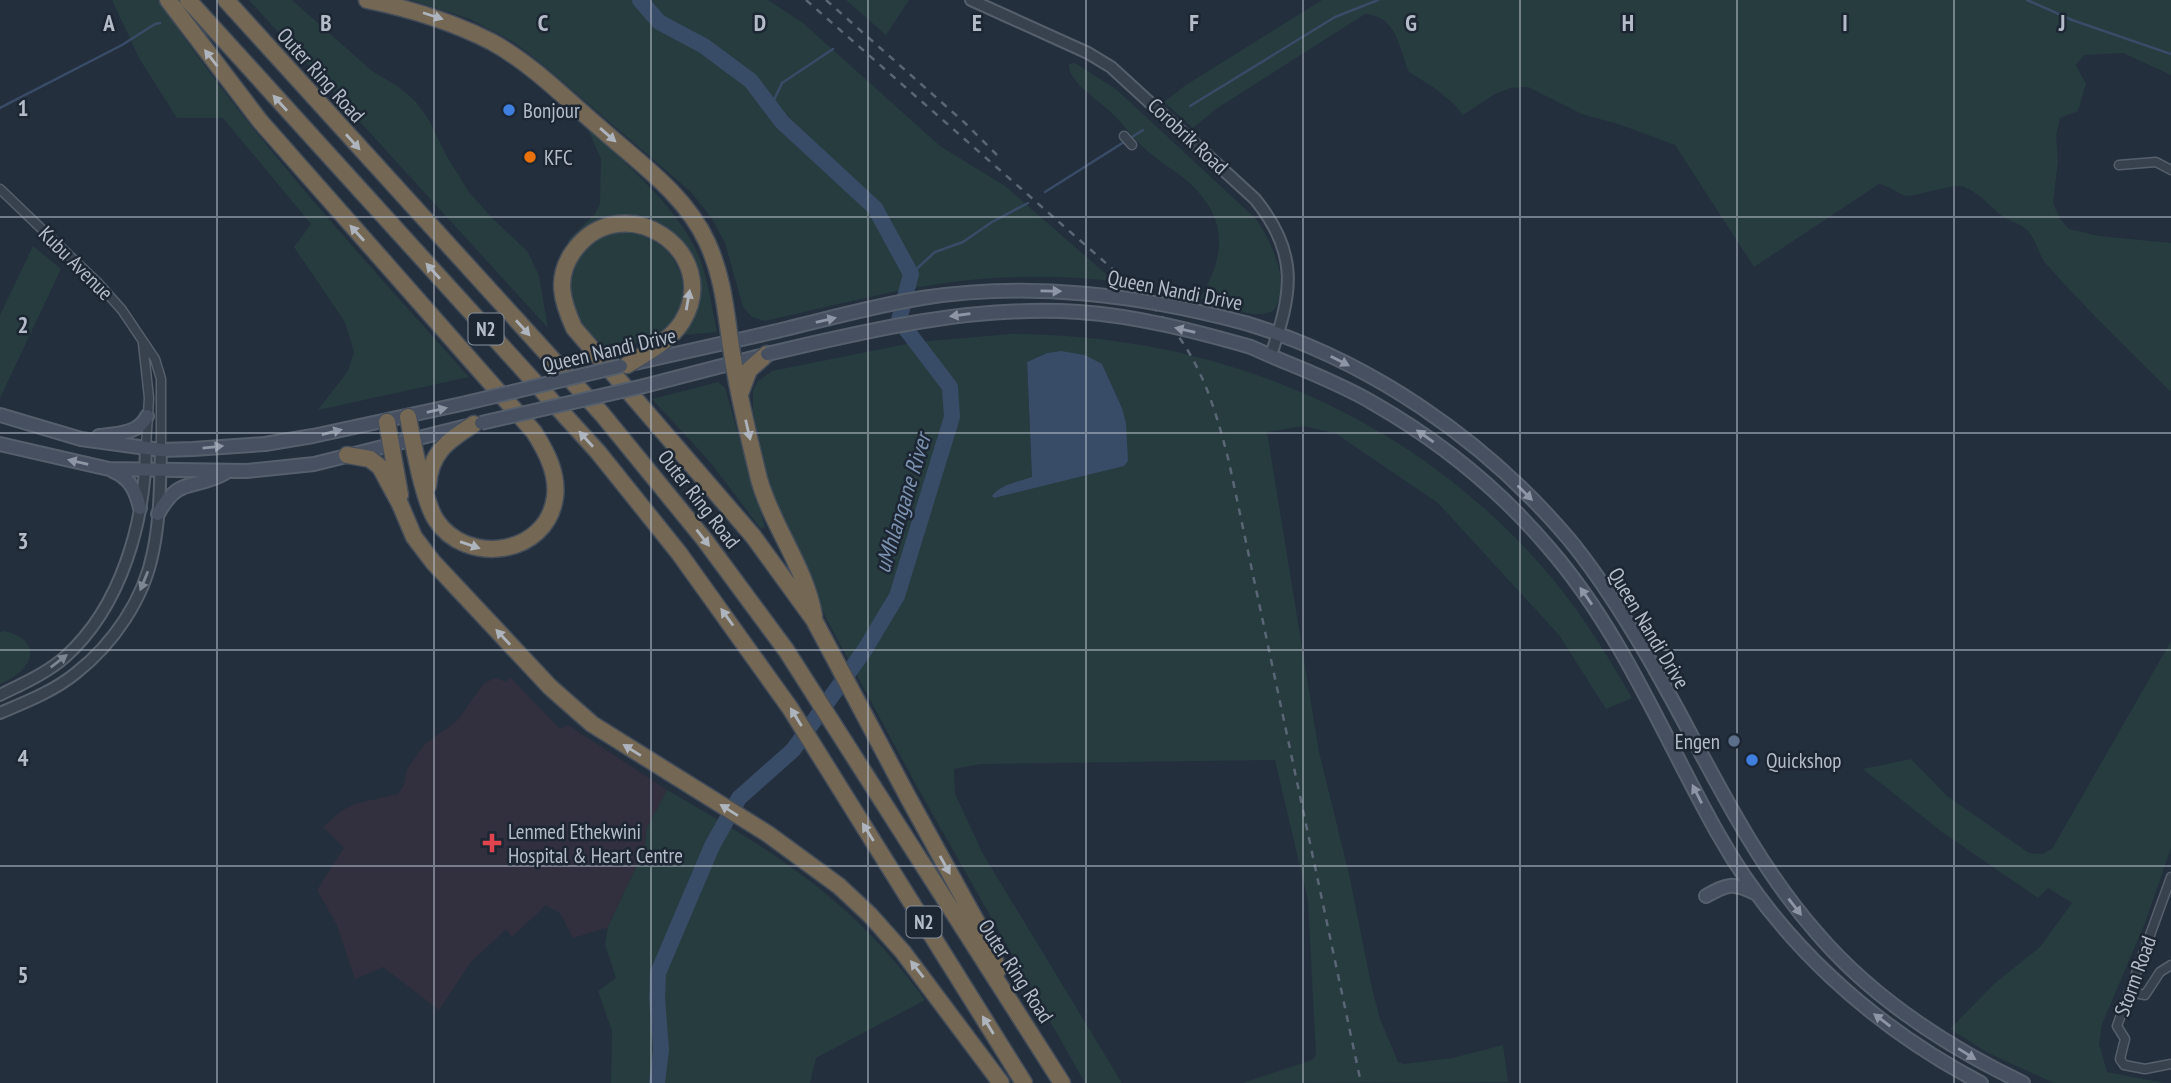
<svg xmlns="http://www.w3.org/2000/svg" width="2171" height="1083" viewBox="0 0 2171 1083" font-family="'PT Sans Narrow',sans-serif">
  <rect width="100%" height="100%" fill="#242f3e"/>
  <!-- medical -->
  <path fill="#32303f" d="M510,677L560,729L568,725L667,790L647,828L644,850L608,927L573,938L560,913L546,905L512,937L506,929L470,963L439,1010L383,967L355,979L337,925L317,890L344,848L323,827L340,812L354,804L398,794L404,785L407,769L425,744L457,721L484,683L496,678L506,682Z"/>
  <!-- green -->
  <path fill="#263c3f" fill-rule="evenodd" d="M112,0H158C249,135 361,256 469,377L318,410L348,371L354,352L345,322L294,247L311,224L223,118H177L139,58Z
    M249,0H292L372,71L399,87L416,102L429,120L446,155L469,192L492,218L528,252L539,276L548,328Z
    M411,0H768L803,23L940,146L1005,186L1114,281C1066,276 1018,275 970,280C901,287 833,306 765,321L752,317L743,307L725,243L711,217L690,191L542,64L515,43L470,19Z
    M846,0H909L886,35Z
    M1322,0H2171V75L2123,53L2084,55L2076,65L2086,84L2078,111L2060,118L2056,136L2058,161L2053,203L2060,219L2069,229L2099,236L2171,243V392C2129,350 2086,309 2047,265C2038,255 2036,238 2026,229C2019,223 2009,221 2002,216C1989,206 1980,193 1964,187C1956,183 1919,195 1908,196C1901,196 1890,186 1879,184L1754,267L1675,145L1621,125L1582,114L1528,87L1510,88L1495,94L1463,115L1454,104L1433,87L1409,72C1399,50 1398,16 1365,14L1216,109L1193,128L1164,102L1186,85Z
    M1075,63L1117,90L1256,219C1271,240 1292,285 1274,310C1256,322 1220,304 1200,298C1228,252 1227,215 1185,179C1171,168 1155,159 1142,146C1129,134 1120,119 1105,107C1094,98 1067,79 1069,64Z
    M586,125C623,162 673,202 696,250C708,275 711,305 717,332L683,335C745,251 623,166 565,252L569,239L595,214L600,203L601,159Z
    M616,233C670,228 706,289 665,329C654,340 624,346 609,351C599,341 586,331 578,319C557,283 578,243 616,233Z
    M33,246L61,269L0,398V315Z
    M1010,334C1222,334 1420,418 1556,583C1585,619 1609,658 1632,698L1606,709L1559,635L1438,503L1335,433L1303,426L1267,432L1319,752L1349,874L1371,984L1380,1019L1398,1062L1404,1064L1452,1058L1503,1045L1508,1082L1243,1083L1312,1060L1316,1055L1308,901L1275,760L981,764L954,769L955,794L983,854L1122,1083H1085L915,783L827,620L798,558L782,524L770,488L753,411V391L757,382L772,371L917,342ZM1061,351L1102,364L1122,408L1124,466L1002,487L1032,478L1027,362L1047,353Z
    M718,382L725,388L765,527L761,529L710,462L652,399Z
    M4,631C47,641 31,672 0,684V632Z
    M2171,641V848L2145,923L2102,1024L2099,1044L2107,1072L2164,1083H2054L1988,1053L1950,1029L1994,984L2040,947L2072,903L2048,888L2038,898L1942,832L1863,769L1911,759L1947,796L2029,853L2042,854L2052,849Z
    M667,790C773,851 852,899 925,1000L816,1058L810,1083H611L612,1031L598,991L616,978L605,944L608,927L644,850L647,828Z"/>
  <!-- water -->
  <path fill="#394c67" d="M1061,351L1085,355L1102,364L1122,408L1126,423L1128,461L1124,466L994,498L992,496C1001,484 1018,482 1032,477L1027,362L1047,353Z"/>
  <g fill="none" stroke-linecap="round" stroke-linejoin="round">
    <!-- stream -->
    <path stroke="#394c67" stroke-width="2.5" d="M2027,0L2072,20L2171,54
      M1190,106L1335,17L1378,0
      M0,108L122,45L155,24L160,23
      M780,119L773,102L782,83L833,49
      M1045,192L1143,130
      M911,274L935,252L963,242L992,222L1028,203"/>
    <!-- river -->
    <path stroke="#394c67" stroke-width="16" d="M640,0L659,22L704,46L751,81L782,122L875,208L911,274L899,320L950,387L952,417L897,596L864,651L793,750L739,798L712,846L658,973L657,999L661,1049L657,1083"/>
    <defs>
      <path id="minor" d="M1124,136L1132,145
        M2119,165L2156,162L2171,170
        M0,189L98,283L122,310L155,359L161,379V450
        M143,343L149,398L146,447
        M2171,877L2117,1026L2125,1039L2120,1059L2124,1065L2145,1069L2171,1064
        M2129,992L2145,995L2160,972L2171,965"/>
      <path id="tertiary" d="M971,0L1088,53L1111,67L1255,199C1300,254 1292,293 1271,355
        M0,695C22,684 47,673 65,657C122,606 145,521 146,447
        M0,713C26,702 54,691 76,673C113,644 144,599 153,552C160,519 160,484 161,450"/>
      <path id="secondary" d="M1245,323C1369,360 1485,440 1568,538C1593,568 1615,602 1635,635C1696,734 1739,844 1816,932C1872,998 1946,1046 2023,1083
        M1251,347C1292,366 1334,380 1373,403C1438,440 1500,490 1549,548C1622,632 1663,736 1717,832C1777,940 1872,1026 1981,1083
        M635,363L760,335
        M644,386L764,355
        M0,415L81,439L161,450L193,449L265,444L313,436L466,403
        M99,436C116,434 139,434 147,416
        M0,444L109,469L247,471L314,464L467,426
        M113,471C130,478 136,491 140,508
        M158,514C179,475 193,491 225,473
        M1706,896C1728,884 1732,882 1755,893"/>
      <path id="motorway" d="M168,0L260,121L534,432C546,451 558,473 555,497C547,556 466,566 436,520C423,500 413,442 408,417
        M188,0L598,452L679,553L790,708L1024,1083
        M226,0L602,414L704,539L786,650L1062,1083
        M367,0C411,9 451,21 492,42C532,64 565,98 599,127C638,162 685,194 707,242C726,283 726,322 734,365C740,403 750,441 759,479C772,526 806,568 814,616
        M627,365C646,353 670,341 682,322C725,252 622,183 573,252C555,278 562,301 574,328L753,536L814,620L909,799L991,948L998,970
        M740,394L749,370L767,354
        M387,422L400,495
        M347,455L370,459L380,467L400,504L414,537L433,562L550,687L592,724L768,834L839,886L870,915L903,952L1001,1083
        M428,486C430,452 448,441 474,424"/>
    </defs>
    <!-- minor casing -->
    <use href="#minor" stroke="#565f6c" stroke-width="11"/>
    <!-- tertiary casing -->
    <use href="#tertiary" stroke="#565f6c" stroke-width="14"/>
    <!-- secondary casing -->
    <use href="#secondary" stroke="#565f6c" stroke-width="16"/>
    <!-- motorway casing -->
    <use href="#motorway" stroke="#434c59" stroke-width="19"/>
    <!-- minor -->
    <use href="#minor" stroke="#38414e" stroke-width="8"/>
    <!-- tertiary -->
    <use href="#tertiary" stroke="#38414e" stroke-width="10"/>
    <!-- secondary -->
    <use href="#secondary" stroke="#465061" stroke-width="12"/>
    <!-- motorway -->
    <use href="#motorway" stroke="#746855" stroke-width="16"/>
    <!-- rail -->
    <path stroke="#5a6575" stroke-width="2.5" stroke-dasharray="7 7" stroke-linecap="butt" d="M806,0L1132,286C1144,298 1156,310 1167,322C1202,362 1216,411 1229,462L1361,1083
      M826,0L965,123L997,155"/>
    <defs>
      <path id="secondary-bridge" d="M760,335C813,323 867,307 922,298C1031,281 1139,295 1245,323
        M767,354C869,330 973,305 1079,312C1137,316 1195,331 1251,347
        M466,403L621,366
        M481,423L644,386"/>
    </defs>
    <!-- secondary-bridge casing -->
    <use href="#secondary-bridge" stroke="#565f6c" stroke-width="16" stroke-linecap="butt"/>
    <!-- secondary-bridge -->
    <use href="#secondary-bridge" stroke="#465061" stroke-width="12"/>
  </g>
  <!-- one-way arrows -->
  <defs><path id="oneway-solid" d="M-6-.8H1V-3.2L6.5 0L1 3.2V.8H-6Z" transform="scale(1.75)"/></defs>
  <g fill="#aeb4bd">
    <use href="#oneway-solid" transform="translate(433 16) rotate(18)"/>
    <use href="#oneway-solid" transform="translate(211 58) rotate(-128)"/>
    <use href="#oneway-solid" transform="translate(280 103) rotate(-132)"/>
    <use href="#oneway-solid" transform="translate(608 135) rotate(41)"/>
    <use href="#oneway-solid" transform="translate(353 142) rotate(48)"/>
    <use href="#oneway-solid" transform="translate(357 233) rotate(-132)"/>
    <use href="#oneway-solid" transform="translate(433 271) rotate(-132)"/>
    <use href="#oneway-solid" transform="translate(688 300) rotate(-80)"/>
    <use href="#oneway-solid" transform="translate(523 328) rotate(48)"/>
    <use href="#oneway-solid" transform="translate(748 430) rotate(77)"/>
    <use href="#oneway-solid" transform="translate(586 439) rotate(-132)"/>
    <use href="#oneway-solid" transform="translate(703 538) rotate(52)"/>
    <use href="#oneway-solid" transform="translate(470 545) rotate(19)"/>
    <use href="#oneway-solid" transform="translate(727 617) rotate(-126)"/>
    <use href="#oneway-solid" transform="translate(503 637) rotate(-133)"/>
    <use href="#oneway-solid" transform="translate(796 717) rotate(-122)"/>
    <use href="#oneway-solid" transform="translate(632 750) rotate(-148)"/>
    <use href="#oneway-solid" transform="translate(729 810) rotate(-148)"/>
    <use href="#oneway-solid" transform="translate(868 832) rotate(-122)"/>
    <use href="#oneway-solid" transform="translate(945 865) rotate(61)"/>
    <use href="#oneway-solid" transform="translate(917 969) rotate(-128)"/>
    <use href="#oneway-solid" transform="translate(988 1025) rotate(-122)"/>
  </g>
  <g fill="#8e96a5">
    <use href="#oneway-solid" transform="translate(1051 291) rotate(1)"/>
    <use href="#oneway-solid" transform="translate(960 315) rotate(172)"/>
    <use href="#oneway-solid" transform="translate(826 320) rotate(-13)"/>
    <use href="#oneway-solid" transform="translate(1185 330) rotate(-167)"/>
    <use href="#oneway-solid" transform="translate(1340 361) rotate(27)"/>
    <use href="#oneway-solid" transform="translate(437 410) rotate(-13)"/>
    <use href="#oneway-solid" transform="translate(332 432) rotate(-14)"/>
    <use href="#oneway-solid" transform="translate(1425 436) rotate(-145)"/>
    <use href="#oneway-solid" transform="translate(213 447) rotate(-6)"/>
    <use href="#oneway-solid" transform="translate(78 462) rotate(-167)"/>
    <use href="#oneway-solid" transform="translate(1525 493) rotate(45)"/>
    <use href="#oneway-solid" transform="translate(1586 596) rotate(-125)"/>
    <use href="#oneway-solid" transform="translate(1697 794) rotate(-117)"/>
    <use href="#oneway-solid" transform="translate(1795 907) rotate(52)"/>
    <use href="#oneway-solid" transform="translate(1882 1020) rotate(-143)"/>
    <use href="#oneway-solid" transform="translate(1967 1054) rotate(32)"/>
  </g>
  <g fill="#7c8592">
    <use href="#oneway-solid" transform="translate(144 581) rotate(112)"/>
    <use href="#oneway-solid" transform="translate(59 661) rotate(-38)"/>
  </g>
  <!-- grid -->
  <path fill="none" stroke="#b4bcc9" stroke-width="2" stroke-opacity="0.55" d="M217,0V1083M434,0V1083M651,0V1083M868,0V1083M1086,0V1083M1303,0V1083M1520,0V1083M1737,0V1083M1954,0V1083M0,217H2171M0,433H2171M0,650H2171M0,866H2171"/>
  <!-- markers -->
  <g fill="#3f7fe0" stroke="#1d2633" stroke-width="2.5">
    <circle cx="509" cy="110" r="7"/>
    <circle cx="1752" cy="760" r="7"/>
  </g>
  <circle fill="#e8710a" stroke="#1d2633" stroke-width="2.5" cx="530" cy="157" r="7"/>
  <circle fill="#5c6f8a" stroke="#1d2633" stroke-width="2.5" cx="1734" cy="741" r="7"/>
  <path fill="#e0444e" stroke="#1d2633" stroke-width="2.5" d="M488.5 832.5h7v7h7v7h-7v7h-7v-7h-7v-7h7z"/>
  <g text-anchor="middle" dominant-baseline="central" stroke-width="5" stroke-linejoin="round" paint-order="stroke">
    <!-- shield labels -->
    <g fill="#1d2633" stroke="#878f9c" stroke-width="2">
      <rect x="468.5" y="313.5" width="35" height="31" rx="5"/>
      <rect x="906.5" y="906.5" width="35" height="31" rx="5"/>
    </g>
    <g font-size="19" font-weight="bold" fill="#b4bcc9">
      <text x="486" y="329">N2</text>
      <text x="924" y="922">N2</text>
    </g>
    <!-- street labels -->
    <g font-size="21" fill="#b4bcc9" stroke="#1d2633">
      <text transform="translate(321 75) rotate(48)">Outer Ring Road</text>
      <text transform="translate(1188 136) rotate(43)">Corobrik Road</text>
      <text transform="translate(76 263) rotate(45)">Kubu Avenue</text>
      <text transform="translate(1175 290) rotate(11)">Queen Nandi Drive</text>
      <text transform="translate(609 350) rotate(-13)">Queen Nandi Drive</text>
      <text transform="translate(699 499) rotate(52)">Outer Ring Road</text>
      <text transform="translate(1649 628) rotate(59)">Queen Nandi Drive</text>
      <text transform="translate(1016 971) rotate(57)">Outer Ring Road</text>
      <text transform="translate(2135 976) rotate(-70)">Storm Road</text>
    </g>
    <!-- poi labels -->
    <g font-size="21" fill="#b4bcc9" stroke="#1d2633" text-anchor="start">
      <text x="523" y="110">Bonjour</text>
      <text x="544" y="157">KFC</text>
      <text x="1720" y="741" text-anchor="end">Engen</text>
      <text x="1766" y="760">Quickshop</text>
      <text x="508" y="831">Lenmed Ethekwini<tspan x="508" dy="24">Hospital &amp; Heart Centre</tspan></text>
    </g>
    <!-- water labels -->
    <g font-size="23" font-style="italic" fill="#7c92b1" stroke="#1d2633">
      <text transform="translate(902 503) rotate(-73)">uMhlangane River</text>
    </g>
  </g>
  <g font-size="23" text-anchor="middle" font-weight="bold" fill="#b4bcc9" stroke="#1d2633" stroke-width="5" stroke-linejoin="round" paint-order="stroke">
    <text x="109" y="31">A</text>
    <text x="326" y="31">B</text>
    <text x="543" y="31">C</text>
    <text x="760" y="31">D</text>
    <text x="977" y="31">E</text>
    <text x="1194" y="31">F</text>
    <text x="1411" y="31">G</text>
    <text x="1628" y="31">H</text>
    <text x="1845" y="31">I</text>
    <text x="2062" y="31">J</text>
    <text x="23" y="116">1</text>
    <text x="23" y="333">2</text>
    <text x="23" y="549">3</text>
    <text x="23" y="766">4</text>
    <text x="23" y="983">5</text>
  </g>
</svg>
